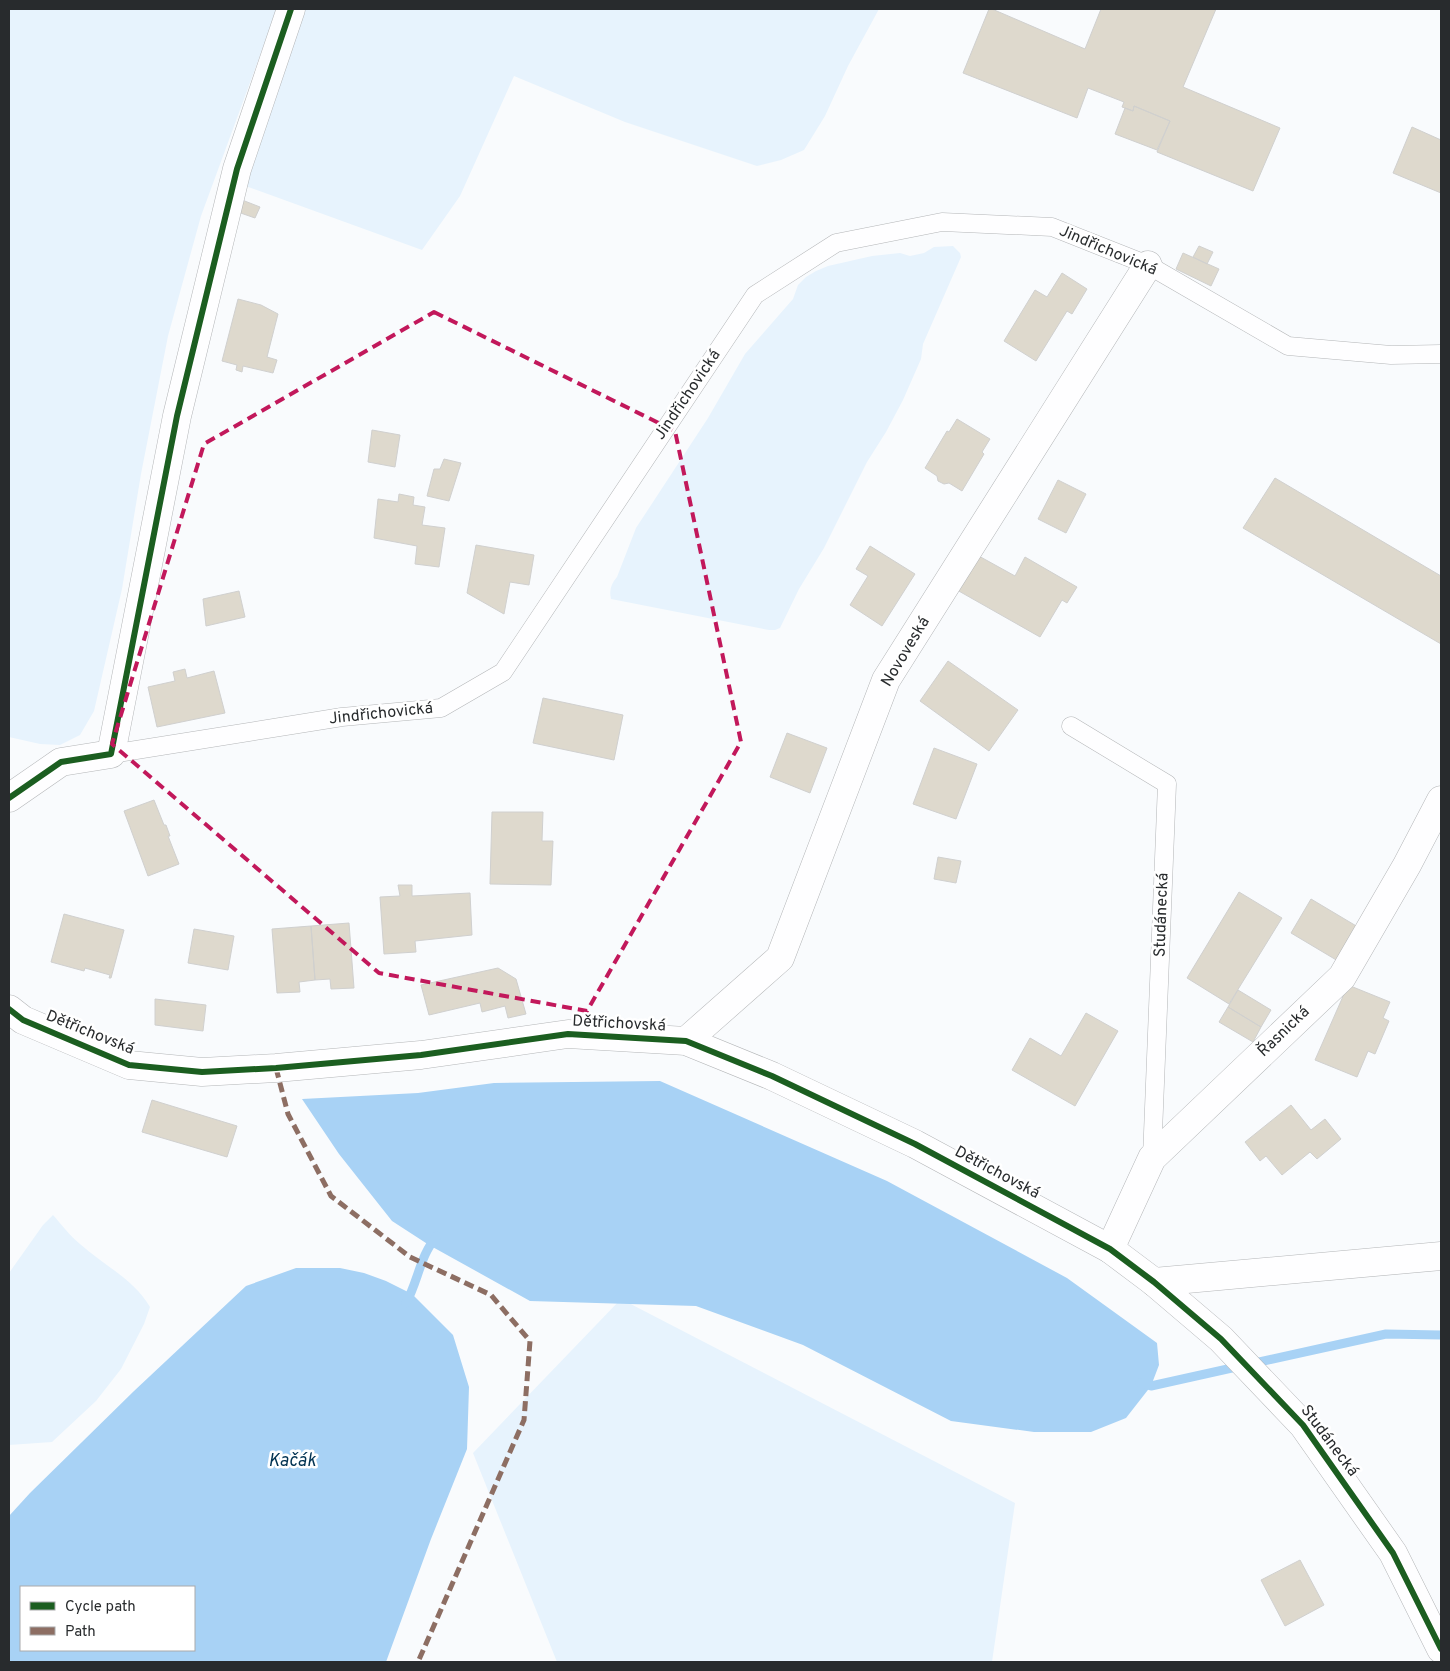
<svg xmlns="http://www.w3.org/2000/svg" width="1450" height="1671" viewBox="0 0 1450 1671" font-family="Overpass,sans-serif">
  <rect width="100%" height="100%" fill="#f9fbfd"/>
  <!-- green -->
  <path fill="#e7f3fd" d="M9,9H277L201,216L168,336L141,474L122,589L94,711L80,735L60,745L40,744L9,737Z
    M303,9H879L848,66L825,116L804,150L781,160L757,166L625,122L514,76L460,196L422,250L240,184Z
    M953,246L960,253L961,257L923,344L921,359L903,400L886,432L867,462L824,548L799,589L780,628L775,630H769L611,599C609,590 611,584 617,577L636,528L708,418L745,354L793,299L798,285L806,277L816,271L828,266L872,256L900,253L910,256L924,253L934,247Z
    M53,1215C62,1225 70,1236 80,1244C103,1265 134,1279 150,1307L144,1324L121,1369L96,1401L52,1442L9,1445V1273L43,1225Z
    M621,1299L1015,1503L992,1662H557L473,1453Z"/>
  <!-- water -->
  <path fill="#a8d2f5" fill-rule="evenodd" d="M660,1081L887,1181L1067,1278L1157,1343L1159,1365L1151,1386L1126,1418L1091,1432H1034L951,1421L803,1345L696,1306L530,1301L429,1245L392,1221L339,1154L302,1099L418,1093L494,1083Z
    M296,1268H340L364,1273L386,1281L412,1294L453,1335L469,1387L467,1449L431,1539L386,1662H9V1516L30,1493L134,1391L246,1286ZM21,1587H194V1650H21Z"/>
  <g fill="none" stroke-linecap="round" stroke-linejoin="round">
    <!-- stream -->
    <path stroke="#a8d2f5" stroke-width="9" d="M406,1303C418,1282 420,1255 437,1236
      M1140,1383L1151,1386L1386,1334L1441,1335"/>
  </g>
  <!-- building -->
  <path fill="#ded9cd" stroke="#d0d0cf" d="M989,9H992L1085,49L1101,9H1216L1183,87L1280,128L1253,191L1157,152L1170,121L1134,106L1133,111L1125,108L1122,107L1124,102L1088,88L1077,118L963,73Z
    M1134,106L1170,121L1157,150L1115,134L1125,108L1133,111Z
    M1412,127L1441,140V193L1393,173Z
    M237,198L260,207L255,218L232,210Z
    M1199,246L1213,252L1207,264L1193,257Z
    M1183,253L1219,269L1211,286L1176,269Z
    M1062,273L1087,289L1072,314L1067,311L1036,361L1004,341L1035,290L1047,297Z
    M238,299L261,305L278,314L267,357L277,360L273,373L243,366L242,372L236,370L237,365L222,361Z
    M957,419L990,439L982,452L984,454L962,491L949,483L944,484L938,481L937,476L925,468L947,431L949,432Z
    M372,430L400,435L395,467L368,462Z
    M444,459L461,463L449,501L427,496L434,469H440Z
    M1275,478L1441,576V644L1243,528Z
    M1058,480L1086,494L1066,533L1038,519Z
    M399,494L414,497L413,505L425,507L422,525L445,528L439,567L415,564L417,546L374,538L378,499L398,502Z
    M476,545L534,555L529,585L510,582L504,614L467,593Z
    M870,546L915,574L882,626L850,605L868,576L856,569Z
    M977,555L1015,576L1025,557L1077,587L1067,603L1062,600L1040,637L957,590Z
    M239,591L245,617L206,626L203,599Z
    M948,661L1018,710L989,751L920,701Z
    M185,669L187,678L214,671L225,713L157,727L148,687L175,681L173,672Z
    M543,698L623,715L614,760L533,743Z
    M787,733L827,748L810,793L770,777Z
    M934,748L977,764L956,819L913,804Z
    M154,800L164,825H166L170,836H168L179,864L148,876L124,811Z
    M492,812H543L542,841H553L551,885L490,884Z
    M938,857L961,861L956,883L934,879Z
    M398,885H412V896L470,893L472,935L415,941L416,952L384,954L380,897L400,896Z
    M1239,892L1282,918L1229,1004L1187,978Z
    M1311,899L1358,927L1338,961L1291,933Z
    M64,914L124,930L111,978H109L110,975L85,968L84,971L51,962Z
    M349,923L354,988L331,989L330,979L315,980L311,926Z
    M311,926L315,980L299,982L300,992L277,993L272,929Z
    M194,929L234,936L228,970L188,963Z
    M498,968L516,979L526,1014L508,1018L505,1006L482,1012L480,1003L429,1015L421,985Z
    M1348,985L1390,1002L1383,1018L1389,1021L1375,1054L1368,1051L1357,1077L1315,1060Z
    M1238,990L1271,1010L1261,1027L1228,1007Z
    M155,999L206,1005L203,1031L155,1025Z
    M1228,1007L1261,1027L1253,1042L1219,1022Z
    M1086,1013L1118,1031L1075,1106L1012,1070L1030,1038L1061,1056Z
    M152,1100L237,1126L227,1157L142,1132Z
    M1291,1105L1311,1130L1325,1119L1341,1139L1317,1159L1310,1152L1282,1175L1266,1156L1260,1161L1245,1142Z
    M1300,1560L1324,1605L1285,1626L1261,1580Z"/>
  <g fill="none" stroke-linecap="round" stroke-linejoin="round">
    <defs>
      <path id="service" d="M1071,726L1167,784L1152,1158
        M111,754L342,717L441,708L503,672L755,295L836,243L942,222L1052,227L1148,265L1288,346L1391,355L1441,354"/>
      <path id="minor" d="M9,798L61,762L111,754L177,416L237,169L291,9
        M686,1041L780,958L886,680L1148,265
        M1110,1249L1152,1158L1342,977L1407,865L1441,800
        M1154,1282L1441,1256"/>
      <path id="tertiary" d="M9,1009L23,1020L129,1065L202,1072L276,1068L421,1055L568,1034L686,1041L772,1076L915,1144L1110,1249L1154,1282L1221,1339L1303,1425L1393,1553L1441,1649"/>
    </defs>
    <!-- service casing -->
    <use href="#service" stroke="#b4b6b8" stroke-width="19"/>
    <!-- minor casing -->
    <use href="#minor" stroke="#b4b6b8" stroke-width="29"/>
    <!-- tertiary casing -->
    <use href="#tertiary" stroke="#b4b6b8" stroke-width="29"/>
    <!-- service -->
    <use href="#service" stroke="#fefeff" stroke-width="18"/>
    <!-- minor -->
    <use href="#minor" stroke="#fefeff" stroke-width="28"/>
    <!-- tertiary -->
    <use href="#tertiary" stroke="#fefeff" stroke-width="28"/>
    <!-- quiet -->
    <path stroke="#8d6e63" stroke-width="5" stroke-dasharray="10 5" stroke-linecap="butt" d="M276,1068L288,1114L331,1196L410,1257L491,1295L530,1341L524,1420L418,1662"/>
    <defs>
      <path id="cycleway" d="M9,798L61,762L111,754L177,416L237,169L291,9
        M9,1009L23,1020L129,1065L202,1072L276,1068L421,1055L568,1034L686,1041L772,1076L915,1144L1110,1249L1154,1282L1221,1339L1303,1425L1393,1553L1441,1649"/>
    </defs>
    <!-- cycleway casing -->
    <use href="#cycleway" stroke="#fff" stroke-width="9"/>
    <!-- cycleway -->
    <use href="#cycleway" stroke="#1b5e20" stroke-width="6"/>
  </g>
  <!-- marked area -->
  <path fill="none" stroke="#c2185b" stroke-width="4" stroke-dasharray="10 6" stroke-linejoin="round" d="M434,312L675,431L741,742L587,1011L379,973L112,744L204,444Z"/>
  <g text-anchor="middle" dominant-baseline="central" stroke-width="5" stroke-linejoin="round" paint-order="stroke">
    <!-- street labels -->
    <g font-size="16" fill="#282b2d" stroke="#fff">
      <text transform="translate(1108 251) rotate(23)">Jindřichovická</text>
      <text transform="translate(688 395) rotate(-56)">Jindřichovická</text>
      <text transform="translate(906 652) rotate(-59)">Novoveská</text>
      <text transform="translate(381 714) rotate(-6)">Jindřichovická</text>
      <text transform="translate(1162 915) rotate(-88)">Studánecká</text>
      <text transform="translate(619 1024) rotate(3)">Dětřichovská</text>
      <text transform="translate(1284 1032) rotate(-44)">Řasnická</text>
      <text transform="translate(90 1033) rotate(22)">Dětřichovská</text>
      <text transform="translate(997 1173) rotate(28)">Dětřichovská</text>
      <text transform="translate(1329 1441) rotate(53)">Studánecká</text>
    </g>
    <!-- water labels -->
    <g font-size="18" font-style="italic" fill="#023352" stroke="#fff">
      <text x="292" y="1461">Kačák</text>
    </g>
  </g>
  <!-- border -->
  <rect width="1450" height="1671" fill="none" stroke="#282b2d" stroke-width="20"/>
  <!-- legend -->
  <rect x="20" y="1586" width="175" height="65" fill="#ffffff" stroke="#a9aaab"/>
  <rect x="30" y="1602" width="25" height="8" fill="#1b5e20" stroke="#a9aaab"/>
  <text x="65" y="1611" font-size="15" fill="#282b2d">Cycle path</text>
  <rect x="30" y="1627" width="25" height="8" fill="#8d6e63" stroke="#a9aaab"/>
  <text x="65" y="1636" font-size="15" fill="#282b2d">Path</text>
</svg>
